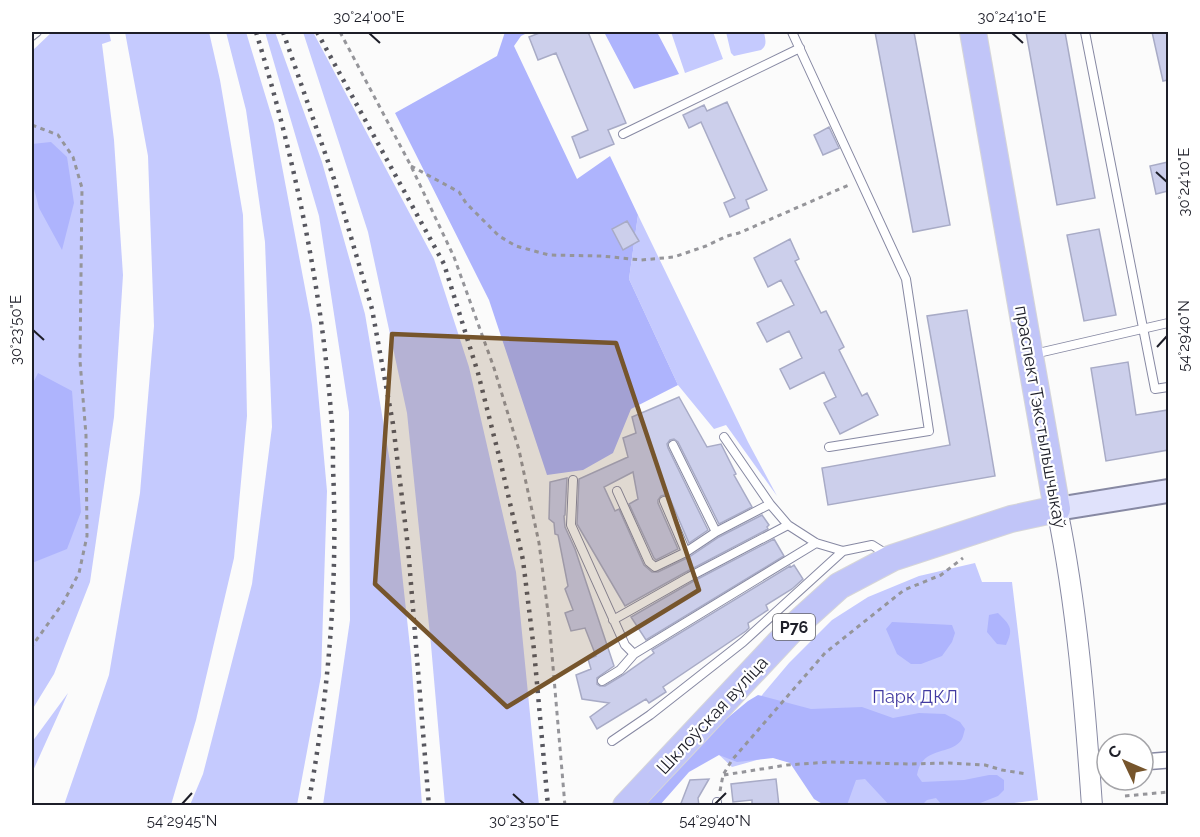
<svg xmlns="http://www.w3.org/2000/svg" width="1200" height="837" viewBox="0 0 1200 837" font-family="Raleway,sans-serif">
  <rect width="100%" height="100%" fill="#fbfbfb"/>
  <!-- green -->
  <path fill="#c5cafe" d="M52,32H109L111,41L102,44L114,140L123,275L114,417L90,582L54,674L32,710V51Z
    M125,32H209L220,80L243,215L247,416L234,558L196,720L171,805H64L109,675L140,493L154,326L148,156Z
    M226,32H246L274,124L312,325L327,491L321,676L297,805H190L203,774L252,584L272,427L265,242L246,110Z
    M265,32H275L322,162L365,314L390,462L411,656L422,805H323L350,620L349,412L319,216Z
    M303,32H313L434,259L469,367L516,572L539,805H445L431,645L407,413L368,232Z
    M671,32H713L723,59L685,73Z
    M726,32H764C765,39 768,45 761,50L734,56L731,53Z
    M638,215L748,442L777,496L726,425L714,429L678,385L629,279Z
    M975,563L982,582H1012L1038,800L990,806L830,805L782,753L732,767L715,751L789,663L832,620L868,597L919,576Z
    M68,693L32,773V742Z"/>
  <!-- forest -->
  <path fill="#aeb4fd" d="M505,32H529L521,36L514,46L577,179L610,156L638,215L629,279L678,385L631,409L613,453L583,470L547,475L489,300L395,113L497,56Z
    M604,32H657L679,74L634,89Z
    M51,142L67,157L74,203L62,250L39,208L32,181V144Z
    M38,373L72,391L81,512L67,549L32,563V385Z
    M998,613C1010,625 1014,628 1006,645L997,644L987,632L989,615Z
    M892,622L952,625L955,633L952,642L942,656L921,664H911L897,654L886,629Z
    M758,695L811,709L862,707L893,718L919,713L945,714L960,722L965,729C964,732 963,737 962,739C952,756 922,745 917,775L922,782L964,780L989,775H997L1004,780V790L998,796L975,805H942L936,798L927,800L922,805L890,806L865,779L856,780L847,805H824L814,799L790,763L773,758L737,762L719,755L689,772L660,805L642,806L719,725L748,701Z"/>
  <!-- building -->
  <path fill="#cccfeb" stroke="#a8abc6" stroke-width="1.5" d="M542,32H588L626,123L608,130L614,144L580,158L572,137L588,130L556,53L538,60L529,37Z
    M875,32H914L950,225L913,232Z
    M1026,32H1065L1095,198L1057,205Z
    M1152,32H1168V80L1163,81Z
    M727,102L767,190L746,200L749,208L730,217L724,203L735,198L701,122L689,128L683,115L704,105L707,111Z
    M829,127L839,148L823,155L814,135Z
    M1168,162V191L1156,194L1150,166Z
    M627,221L639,241L623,250L612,229Z
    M1099,229L1116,315L1084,321L1067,235Z
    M790,239L799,259L795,261L821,313L826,311L844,347L839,350L862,396L867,393L878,415L840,434L824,403L836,397L824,372L790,389L780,369L802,358L789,331L767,342L757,323L794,305L781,280L768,287L754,258Z
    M967,310L995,476L828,505L822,468L950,445L927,316Z
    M1128,362L1136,415L1168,410V450L1106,461L1091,368Z
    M679,397L707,447L721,444L736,474L734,475L752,507L719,524L678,442L674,439L670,440L667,444L668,448L708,530L689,543L670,499L665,495L661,496L658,500V503L678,549L656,560L654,558L629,504L638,499L633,472L604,487L615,511L619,509L644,565L652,572H658L689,557L719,537L762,515L769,525L767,527L768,529L686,572L625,606L577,524L579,479L628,457L623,438L636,433L632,417Z
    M567,478L565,515L564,516L565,527L575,549L614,666L597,678V684L600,686H605L623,675L654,653L652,650L790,566L791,567L794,565L803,579L792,589L766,605L768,610L748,623L749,628L746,631L663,687L666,692L649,703L646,699L597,729L590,717L609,703L582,699L576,675L591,669L588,659L596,656L585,628L571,631L565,613L573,610L565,589L568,586L558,535L555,534L554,523L549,519L550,482Z
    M774,539L784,556L646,640L631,617L692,582Z
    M709,779L698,798L699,806H680L690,780Z
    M776,779L779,806H752V800L733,802L731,784Z"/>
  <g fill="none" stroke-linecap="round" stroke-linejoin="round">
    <defs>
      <path id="service" d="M792,32L906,279L929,431L829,447
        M1085,32L1155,389L1168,387
        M32,36L37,32
        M623,134L800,48
        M1034,354L1168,323
        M724,437L770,504
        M673,445L716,532
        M573,480L571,525L625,645L634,654L816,543
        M617,491L649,562L655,567L686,552L716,532L770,504L788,525L816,543L843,551
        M664,501L686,552
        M613,620L689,577L788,525
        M602,681L620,670L634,654
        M612,741L650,715L743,642L843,551L872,545L888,555
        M717,802V806"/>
      <path id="minor" d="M1143,762L1168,760
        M1090,768L1107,766"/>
      <path id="tertiary" d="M1057,509C1077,606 1085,706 1092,806"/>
      <path id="secondary" d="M1057,509L1168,491"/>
      <path id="primary" d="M626,806L797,624L839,586L892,558L1011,519L1057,509L973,32"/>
    </defs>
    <!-- service casing -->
    <use href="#service" stroke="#8789a3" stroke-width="10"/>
    <!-- minor casing -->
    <use href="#minor" stroke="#8789a3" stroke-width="18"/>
    <!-- tertiary casing -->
    <use href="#tertiary" stroke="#8789a3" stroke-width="22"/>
    <!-- secondary casing -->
    <use href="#secondary" stroke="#8789a3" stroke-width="26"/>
    <!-- primary casing -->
    <use href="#primary" stroke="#d6d6d8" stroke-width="28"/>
    <!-- path -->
    <path stroke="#95959a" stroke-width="3" stroke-dasharray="4.5 4.5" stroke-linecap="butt" d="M340,32L411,166L454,257L494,368L519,450L539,543L549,620L565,806
      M32,125L58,135L73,157L82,188L80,361L86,435L87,536L79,573L63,603L32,646
      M411,166L459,192L466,203L499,236L516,246L549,255L602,256L641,260L674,257L706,246L727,236L739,233L851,184
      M724,775L787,765L830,762L908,764L949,763L985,765L1002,770L1026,774
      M720,791L723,775L732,760L825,653L904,590L941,575L963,558
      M1125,796L1168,792"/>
    <!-- service -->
    <use href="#service" stroke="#fff" stroke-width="8"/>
    <!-- minor -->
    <use href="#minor" stroke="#fff" stroke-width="15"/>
    <!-- tertiary -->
    <use href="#tertiary" stroke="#fff" stroke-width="20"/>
    <!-- secondary -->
    <use href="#secondary" stroke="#e0e2fb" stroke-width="22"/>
    <!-- primary -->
    <use href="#primary" stroke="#c1c5f8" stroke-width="26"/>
    <!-- rail -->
    <path stroke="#57575f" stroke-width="4.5" stroke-dasharray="3 6" stroke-linecap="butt" d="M256,32C294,156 321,284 331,413C333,431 333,449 333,468C338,583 329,692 308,806
      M283,32L334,179L372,309L393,424L408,547L429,806
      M317,32L444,264L478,373L501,464L523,560L534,650L548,806"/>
  </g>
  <!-- marked area -->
  <path fill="#76552c" fill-opacity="0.2" stroke="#76552c" stroke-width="4.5" stroke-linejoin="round" d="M392,334L616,343L699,590L507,707L375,584Z"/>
  <!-- ticks -->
  <path fill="none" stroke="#1d1e28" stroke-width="2" d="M369,33L380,43M1012,33L1023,43M1156,172L1167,182M33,330L44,340M1157,347L1167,336M513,794L524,804M182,804L192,793M715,804L726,793"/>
  <g text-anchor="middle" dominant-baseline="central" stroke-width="4.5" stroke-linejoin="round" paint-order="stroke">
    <!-- shield labels -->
    <rect fill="#fff" stroke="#616268" stroke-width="1.5" x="773" y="614" width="42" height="26" rx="4.5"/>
    <g font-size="16" font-weight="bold" fill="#1d1e28">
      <text x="794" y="627">Р76</text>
    </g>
    <!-- street labels -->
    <g font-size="18" fill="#1d1e28" stroke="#fff">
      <text transform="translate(1041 417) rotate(80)">праспект Тэкстыльшчыкаў</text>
      <text transform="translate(712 715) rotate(-47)">Шклоўская вуліца</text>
    </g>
    <!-- park labels -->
    <g font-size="18" fill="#423ba1" stroke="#fff">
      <text x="915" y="696">Парк ДКЛ</text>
    </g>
  </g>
  <!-- border -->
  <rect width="1200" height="837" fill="none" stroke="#ffffff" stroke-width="66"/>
  <!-- north arrow -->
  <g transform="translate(1125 762) rotate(314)"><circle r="28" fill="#ffffff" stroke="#a5a5a9" stroke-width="1.5"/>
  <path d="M0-4.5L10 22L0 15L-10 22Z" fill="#76552c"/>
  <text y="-9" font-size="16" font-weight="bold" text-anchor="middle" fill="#1d1e28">С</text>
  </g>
  <rect x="33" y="33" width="1134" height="771" fill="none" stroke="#1d1e28" stroke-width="2"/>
  <g font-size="15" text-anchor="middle" fill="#1d1e28">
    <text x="369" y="22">30°24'00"E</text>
    <text x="1012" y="22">30°24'10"E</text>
    <text transform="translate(1184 182) rotate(-90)" y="5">30°24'10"E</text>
    <text transform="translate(16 330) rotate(-90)" y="5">30°23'50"E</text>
    <text transform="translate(1184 336) rotate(-90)" y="5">54°29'40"N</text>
    <text x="182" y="826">54°29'45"N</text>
    <text x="524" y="826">30°23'50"E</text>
    <text x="715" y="826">54°29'40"N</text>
  </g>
</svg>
